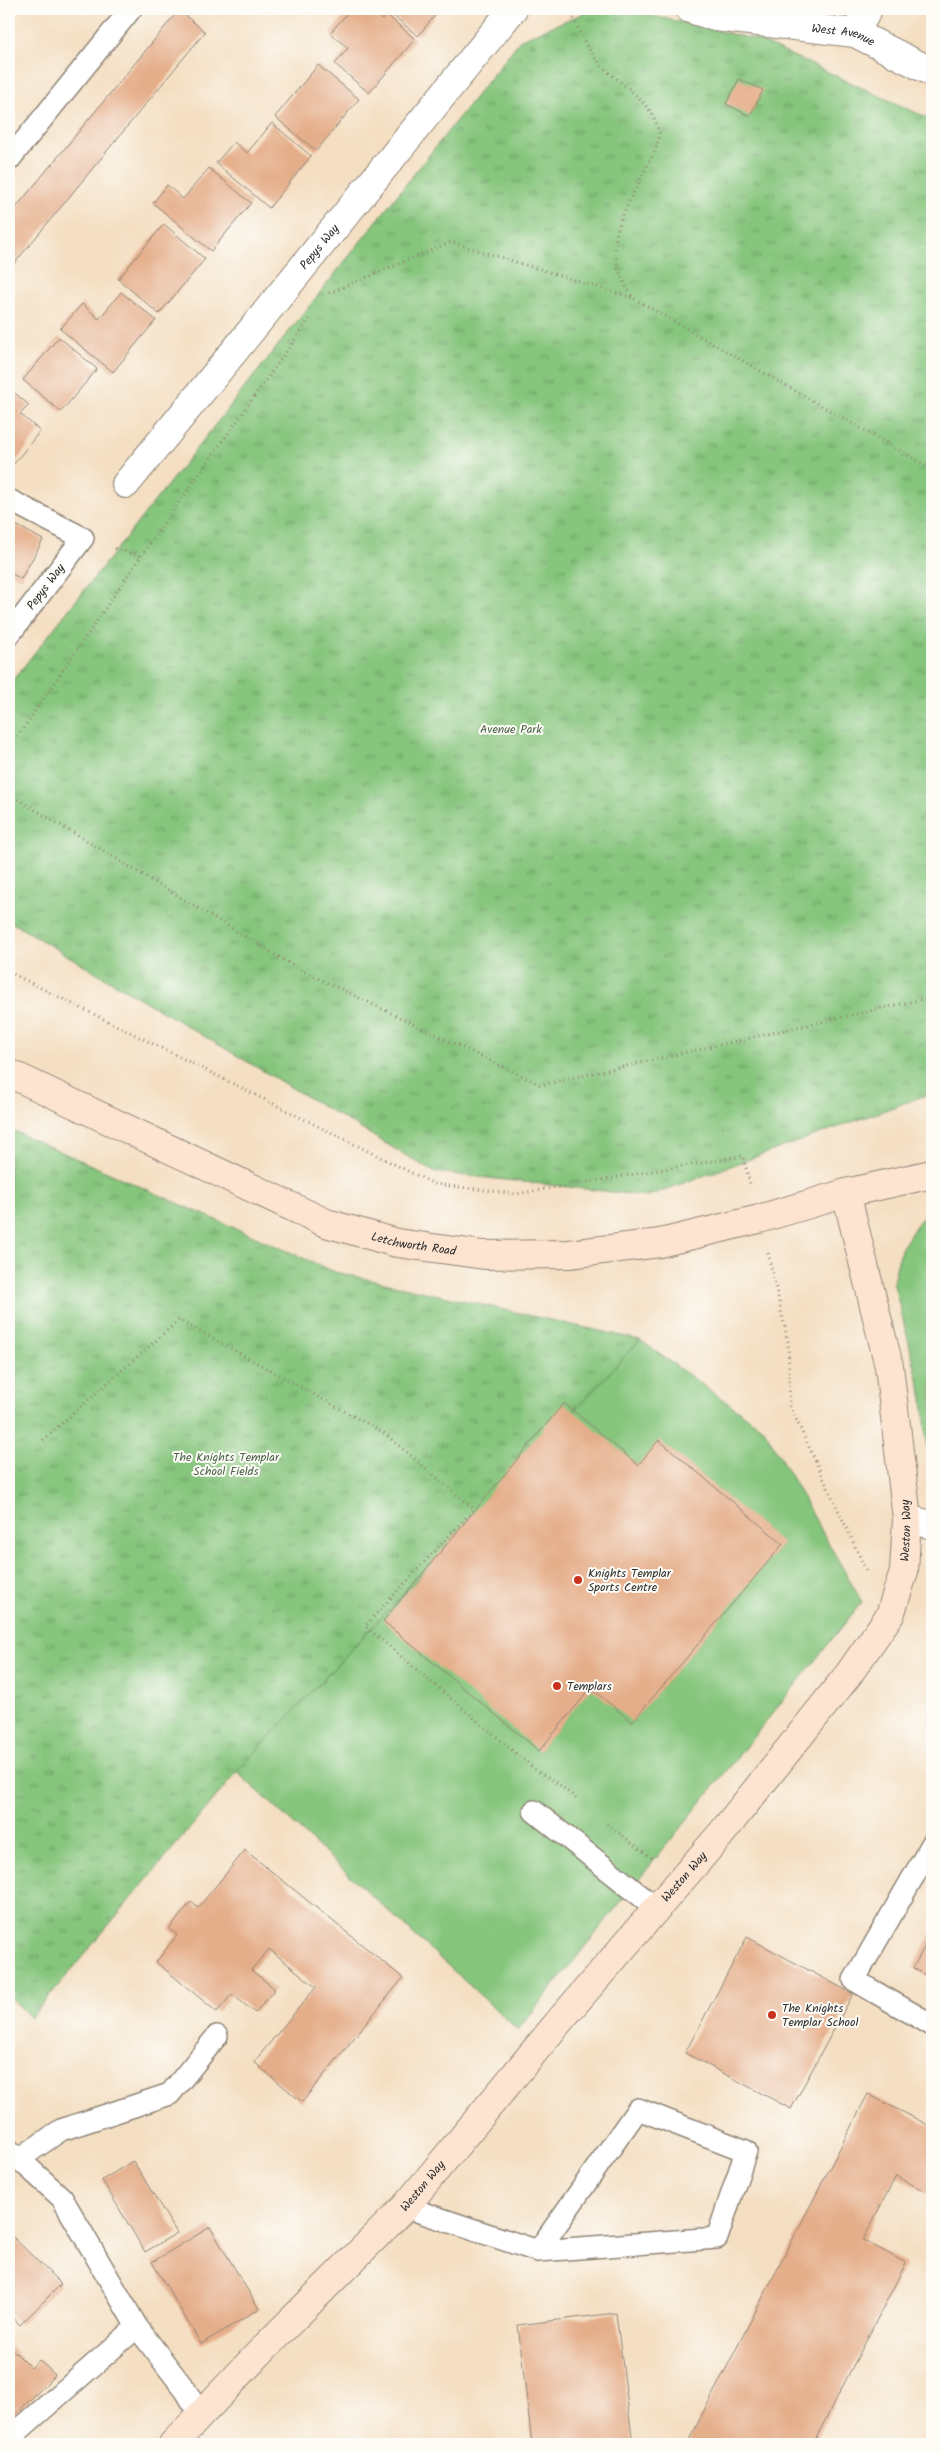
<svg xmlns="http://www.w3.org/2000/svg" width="941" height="2453" viewBox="0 0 941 2453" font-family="Kalam,sans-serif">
  <defs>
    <pattern id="park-tufts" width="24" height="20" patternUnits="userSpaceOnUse" patternTransform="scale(1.25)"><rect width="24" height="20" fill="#85c57c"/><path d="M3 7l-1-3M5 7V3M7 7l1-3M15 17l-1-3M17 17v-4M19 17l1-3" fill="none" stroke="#6da066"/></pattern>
  </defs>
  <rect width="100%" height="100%" fill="#fdfcf7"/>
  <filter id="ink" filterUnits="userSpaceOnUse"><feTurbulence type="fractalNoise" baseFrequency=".02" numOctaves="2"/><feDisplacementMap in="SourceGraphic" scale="10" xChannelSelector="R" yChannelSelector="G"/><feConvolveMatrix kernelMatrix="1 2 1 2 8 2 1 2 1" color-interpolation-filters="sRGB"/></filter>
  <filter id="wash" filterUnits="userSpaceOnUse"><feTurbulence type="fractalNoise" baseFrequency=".0096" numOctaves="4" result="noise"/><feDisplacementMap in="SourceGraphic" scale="20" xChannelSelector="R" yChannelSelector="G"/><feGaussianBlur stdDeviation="1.12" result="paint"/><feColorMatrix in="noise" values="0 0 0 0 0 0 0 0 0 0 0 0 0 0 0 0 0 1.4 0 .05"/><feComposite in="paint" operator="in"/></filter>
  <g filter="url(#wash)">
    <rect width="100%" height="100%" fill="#f4dfc3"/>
    <!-- grass -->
    <path fill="#85c57c" stroke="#587854" d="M932,1207V1501L923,1398L893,1281L901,1249L917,1224Z
      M640,1340L764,1429L862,1602L518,2030L237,1772Z"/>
    <!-- park -->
    <path fill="url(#park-tufts)" stroke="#587854" d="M594,9H624L758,40L932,120V1093L648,1196L434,1172L9,921V685L521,39Z
      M9,1129L335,1272L640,1340L237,1772L31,2018L9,1996Z"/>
    <g id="blocks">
      <!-- building -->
      <path fill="#e5ae8a" d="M351,9H370L383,20L387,15L415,39L369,93L335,64L348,48L330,33Z
        M385,9H440L418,36Z
        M179,10L205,32L9,270V216Z
        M318,65L359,99L316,151L275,117Z
        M739,79L763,90L750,116L726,104Z
        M272,123L311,156L269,208L216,163L234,142L247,153Z
        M209,168L251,203L211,251L153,203L167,185L183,199Z
        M164,224L205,259L159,314L118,279Z
        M121,292L156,320L113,372L60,329L82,304L99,319Z
        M59,337L97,369L61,412L23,380Z
        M9,388L29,405L20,414L40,431L9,470Z
        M9,521L43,540L21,579L9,572Z
        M564,1403L638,1465L659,1440L783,1544L632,1722L591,1688L539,1751L383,1621Z
        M245,1850L403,1978L302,2102L254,2062L316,1987L269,1949L251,1970L275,1989L255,2013L232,1994L217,2012L156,1962L177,1935L169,1929L191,1902L198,1908Z
        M932,1933V1979L913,1968Z
        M747,1937L853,1994L791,2109L685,2053Z
        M868,2094L932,2127V2195L896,2176L863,2240L906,2263L813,2444H687Z
        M133,2161L177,2233L145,2252L102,2180Z
        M210,2227L259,2309L201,2344L152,2262Z
        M10,2234L61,2284L20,2325L9,2313Z
        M616,2313L633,2444H532L518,2325Z
        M9,2346L31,2368L39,2360L55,2375L9,2421Z"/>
    </g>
  </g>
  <g filter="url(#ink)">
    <use href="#blocks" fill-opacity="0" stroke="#908577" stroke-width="1"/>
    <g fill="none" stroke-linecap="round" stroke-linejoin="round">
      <defs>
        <path id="lane" d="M9,160L131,9
          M9,500L83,538L9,635
          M534,1811L656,1908
          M932,1844L854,1980L932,2025
          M9,2150L62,2198L137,2327L186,2391L201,2417
          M19,2159L61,2130L170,2094L217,2036
          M405,2207L538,2251L638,2109L746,2151L717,2238L538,2251
          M11,2437L137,2327"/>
        <g id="street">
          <path id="s1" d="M690,9L715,17L855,33L932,72"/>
          <path d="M855,33L868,9"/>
          <path id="s2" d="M126,484L513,9"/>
          <path d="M907,1519L932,1525"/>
        </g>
        <g id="secondary">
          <path id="s3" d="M9,1073L326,1223L397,1243L484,1255L569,1254L660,1243L759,1219L846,1193L932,1174"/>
          <path id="s4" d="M173,2444L265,2347L405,2207L562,2018L721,1834L848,1675L890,1615L904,1571L907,1519L889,1366L846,1193"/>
        </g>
      </defs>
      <!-- lane casing -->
      <use href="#lane" stroke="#908577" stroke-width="24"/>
      <!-- street casing -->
      <use href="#street" stroke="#908577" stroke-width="30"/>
      <!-- secondary casing -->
      <use href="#secondary" stroke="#908577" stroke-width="30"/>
      <!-- path -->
      <path stroke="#908577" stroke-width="3" stroke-dasharray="1 4" stroke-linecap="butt" d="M570,9C578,29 586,48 601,65C622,86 653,101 659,133C660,141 653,155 649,162C624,216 596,241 633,298L932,469
        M329,293L451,242L633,298
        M141,556L310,318
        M9,749L141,556L113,548
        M9,794L299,969L541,1085L932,997
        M9,972L434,1184L516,1194L743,1156L750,1184
        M768,1253L788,1342L790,1406L866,1570
        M43,1440L179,1320L384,1433L474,1509L365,1626L537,1771L559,1784L579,1801
        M607,1824L652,1858"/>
      <!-- lane -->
      <use href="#lane" stroke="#fff" stroke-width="21"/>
      <!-- street -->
      <use href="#street" stroke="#fff" stroke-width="28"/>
      <!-- secondary -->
      <use href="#secondary" stroke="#fde4d1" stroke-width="28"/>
    </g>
  </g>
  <!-- markers -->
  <g fill="#c8321e" stroke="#fdfcf7" stroke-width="2">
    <circle cx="578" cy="1580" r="5"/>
    <circle cx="557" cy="1686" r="5"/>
    <circle cx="772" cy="2015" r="5"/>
  </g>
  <g text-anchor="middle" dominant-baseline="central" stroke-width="4" stroke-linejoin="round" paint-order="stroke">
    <!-- street labels -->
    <g font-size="12" fill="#2b2b2b" stroke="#fdfcf7">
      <text stroke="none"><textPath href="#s1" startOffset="156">West Avenue</textPath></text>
      <text stroke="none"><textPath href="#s2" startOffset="306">Pepys Way</textPath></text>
      <text transform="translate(46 587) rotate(-53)">Pepys Way</text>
      <text stroke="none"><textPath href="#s3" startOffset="441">Letchworth Road</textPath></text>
      <text stroke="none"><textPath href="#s4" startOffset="1184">Weston Way</textPath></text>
      <text stroke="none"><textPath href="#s4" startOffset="764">Weston Way</textPath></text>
      <text stroke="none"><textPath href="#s4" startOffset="359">Weston Way</textPath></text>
    </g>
    <!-- park labels -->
    <g font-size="12" fill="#4a6147" stroke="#fdfcf7">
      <text x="511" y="729">Avenue Park</text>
      <text x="226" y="1457">The Knights Templar<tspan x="226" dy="14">School Fields</tspan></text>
    </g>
    <!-- poi labels -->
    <g font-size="12" fill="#2b2b2b" stroke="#fdfcf7" text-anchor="start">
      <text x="588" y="1573">Knights Templar<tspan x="588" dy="14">Sports Centre</tspan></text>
      <text x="567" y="1686">Templars</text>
      <text x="782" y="2008">The Knights<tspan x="782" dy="14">Templar School</tspan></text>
    </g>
  </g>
  <!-- margin -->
  <rect width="941" height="2453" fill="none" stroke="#fdfcf7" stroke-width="30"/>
</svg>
